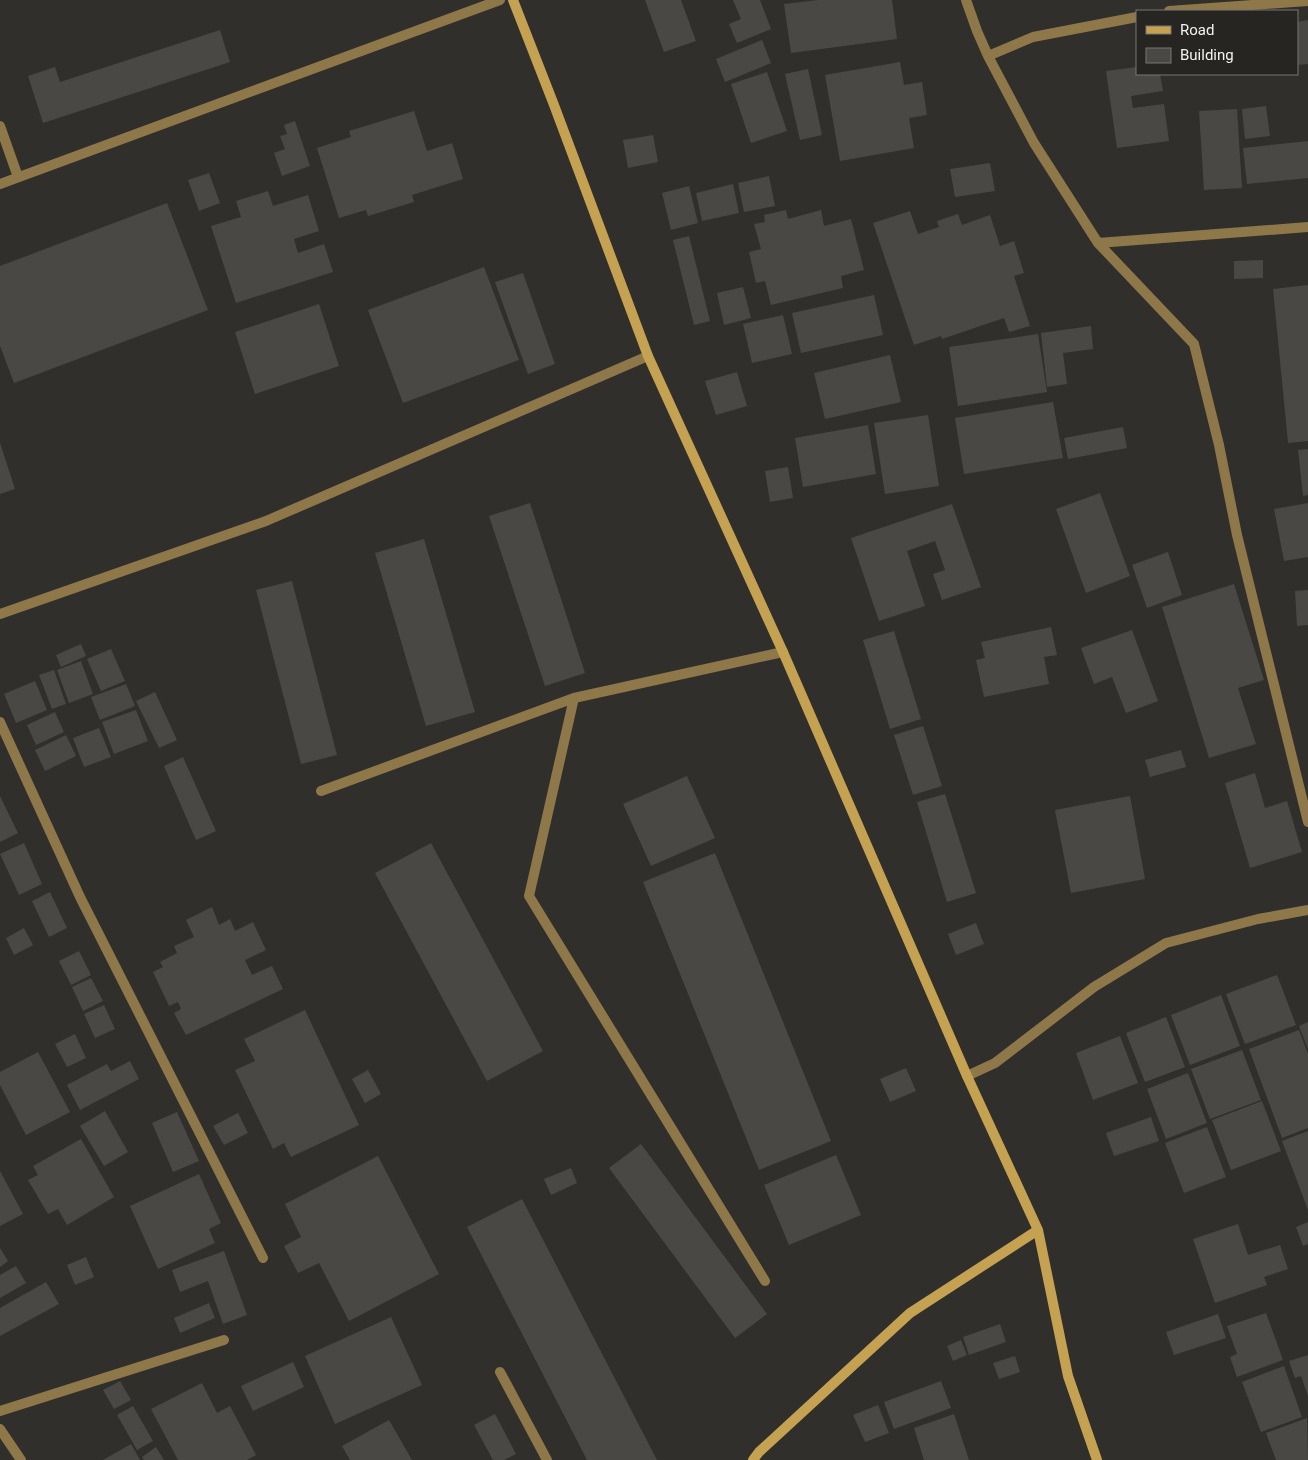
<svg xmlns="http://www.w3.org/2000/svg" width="1308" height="1460" viewBox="0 0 1308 1460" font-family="Roboto,sans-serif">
  <rect width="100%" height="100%" fill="#312f2b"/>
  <!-- building -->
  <path fill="#4a4844" d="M645,0H681L696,41L664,52Z
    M733,0H760L771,29L737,43L729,24L741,19Z
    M818,0H892L897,39L791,53L784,4Z
    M1308,20V64L1297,65V22Z
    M220,30L230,62L43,123L28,76L55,67L60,82Z
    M762,40L771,63L725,82L716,59Z
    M900,62L904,85L922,82L927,115L909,118L914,148L840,161L825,75Z
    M1137,67V74H1160L1163,91L1131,96L1133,108L1164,104L1169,141L1117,148L1106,71Z
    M808,69L822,135L800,140L785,74Z
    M767,72L787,131L751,143L731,84Z
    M1266,106L1270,136L1245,139L1242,109Z
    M1237,109L1242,188L1204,190L1199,111Z
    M414,111L427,151L452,143L463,179L412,195L414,202L368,216L366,210L339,218L317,148L351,137L349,131Z
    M295,121L310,166L282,176L274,153L285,149L280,136L287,134L284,125Z
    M653,135L658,162L628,168L623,140Z
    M1308,141V178L1247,184L1243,148Z
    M990,163L995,191L955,197L950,169Z
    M209,173L220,203L199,211L188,180Z
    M769,176L775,206L744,212L738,183Z
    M733,184L739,213L702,221L696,193Z
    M689,186L698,223L671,230L662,193Z
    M268,191L273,206L308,195L319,231L294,239L298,253L324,244L333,272L236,303L211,226L241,217L236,201Z
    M167,203L208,310L14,383L0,346V266Z
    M786,210L788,219L821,210L824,226L851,219L864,270L841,276L843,288L771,305L765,281L756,283L749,252L761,249L754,224L765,222L764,215Z
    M910,211L918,234L939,227L937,221L958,214L962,225L990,215L1000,246L1014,241L1024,273L1014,276L1030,326L1009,332L1004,318L942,339L941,336L914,345L873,223Z
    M689,236L710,321L694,325L673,240Z
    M1263,260V278L1234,279V261Z
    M484,267L519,360L403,403L368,310Z
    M523,273L555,364L528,374L495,282Z
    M1308,285V441L1288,443L1273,289Z
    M743,287L751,318L724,325L717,293Z
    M874,295L883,335L801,353L792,313Z
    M319,304L339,366L255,394L235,332Z
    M783,315L792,354L752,363L743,324Z
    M1091,326L1093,349L1063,353L1067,384L1047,387L1041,333Z
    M1038,334L1047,392L958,406L949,347Z
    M890,355L901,402L825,419L814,373Z
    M737,372L747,406L716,415L705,381Z
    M1053,402L1063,458L964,474L955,418Z
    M928,415L939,486L885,494L874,423Z
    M868,425L876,474L803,487L795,438Z
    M1123,427L1127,448L1068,459L1064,438Z
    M0,443L15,489L0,494Z
    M1308,449V495L1303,496L1298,450Z
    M788,467L793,498L770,502L765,471Z
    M1100,493L1130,576L1086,593L1056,509Z
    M530,503L585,673L545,686L489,516Z
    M1308,503V557L1284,561L1274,509Z
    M952,504L981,587L942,600L933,574L945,570L935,541L907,551L925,606L879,621L851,538Z
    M424,539L475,712L426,726L375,553Z
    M1168,552L1182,595L1147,608L1132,565Z
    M292,581L337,755L301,764L256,590Z
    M1234,584L1264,680L1238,688L1256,744L1209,758L1162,607Z
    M1308,590V625L1297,626L1295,591Z
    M1051,627L1057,655L1044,657L1049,684L984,697L976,660L985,658L981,642Z
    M1132,630L1158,701L1126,713L1112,677L1094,684L1081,648Z
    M894,631L921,719L890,729L863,640Z
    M81,644L86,656L61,667L56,655Z
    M111,649L125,681L101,691L87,659Z
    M81,661L93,694L69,703L57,670Z
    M54,670L66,704L52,709L39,675Z
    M35,681L47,710L16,723L4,694Z
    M126,684L135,706L100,720L91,697Z
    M155,692L177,740L159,748L136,701Z
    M136,710L148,741L114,754L102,722Z
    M55,712L64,732L36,745L27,725Z
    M923,726L942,786L913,795L894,735Z
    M99,728L111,757L84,767L73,738Z
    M66,735L76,756L45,771L35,750Z
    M1181,750L1186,767L1150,777L1145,760Z
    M183,757L216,831L196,840L164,766Z
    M1255,773L1265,808L1287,801L1302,852L1250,868L1225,783Z
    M687,776L715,838L651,866L623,804Z
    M945,794L976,893L947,902L917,802Z
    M0,796L18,833L0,842Z
    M1130,796L1145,879L1071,893L1055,810Z
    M24,843L42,884L19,895L0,854Z
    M431,843L543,1051L487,1081L375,873Z
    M715,853L831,1141L759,1170L643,882Z
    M50,892L67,928L49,937L32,901Z
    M212,907L219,925L230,919L235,931L253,922L266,950L245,960L252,975L272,966L283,989L186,1035L174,1013L181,1009L178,1002L169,1006L153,972L163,967L160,962L177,953L174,946L194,937L186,920Z
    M976,923L984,944L956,955L948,934Z
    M24,928L33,945L14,955L6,938Z
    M79,951L91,975L71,985L59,961Z
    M1277,975L1296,1025L1245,1044L1226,994Z
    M91,978L103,1001L83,1011L72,987Z
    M1221,995L1240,1046L1190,1065L1171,1015Z
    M104,1005L115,1029L95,1038L84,1014Z
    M305,1010L359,1125L291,1157L284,1143L273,1149L235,1070L255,1061L244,1039Z
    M1166,1017L1185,1067L1145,1082L1126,1033Z
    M1308,1022V1049L1299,1026Z
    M1299,1030L1308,1054V1128L1282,1138L1249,1049Z
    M75,1034L86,1058L67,1067L55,1044Z
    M1120,1036L1138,1083L1093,1100L1076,1053Z
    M1242,1050L1261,1100L1210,1119L1191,1069Z
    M38,1052L70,1112L26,1135L0,1085V1072Z
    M130,1061L139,1079L80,1110L67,1085L107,1064L111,1071Z
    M906,1068L916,1091L890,1102L880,1079Z
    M368,1070L381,1094L365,1103L352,1079Z
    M1188,1073L1207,1123L1166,1139L1147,1089Z
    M1262,1101L1281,1151L1231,1170L1212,1120Z
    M105,1111L128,1152L104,1166L80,1126Z
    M177,1112L199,1161L173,1172L152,1123Z
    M238,1113L248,1133L224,1145L213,1126Z
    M1151,1117L1159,1141L1114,1156L1106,1133Z
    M1207,1127L1226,1177L1184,1193L1165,1143Z
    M1308,1131V1210L1282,1141Z
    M81,1139L114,1197L67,1225L58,1209L48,1214L28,1180L38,1175L33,1166Z
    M641,1144L767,1314L735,1338L609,1168Z
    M836,1155L861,1215L789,1245L764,1185Z
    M378,1156L439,1274L349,1321L319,1263L298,1273L284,1246L301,1237L285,1204Z
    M571,1168L577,1183L551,1195L544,1179Z
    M0,1171L23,1214L0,1226Z
    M199,1174L221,1223L209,1229L215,1243L158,1269L130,1206Z
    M522,1199L657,1460H587L467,1227Z
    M1308,1222V1244L1303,1246L1296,1227Z
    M1238,1224L1248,1255L1280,1245L1288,1269L1264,1277L1267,1285L1215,1303L1193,1239Z
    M0,1248L8,1261L0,1267Z
    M224,1251L247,1315L223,1324L208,1281L180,1292L172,1270Z
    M86,1257L94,1277L75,1285L67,1265Z
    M16,1266L26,1283L0,1298V1275Z
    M46,1282L59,1304L0,1336V1308Z
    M209,1303L215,1318L180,1333L174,1318Z
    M1266,1313L1283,1360L1237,1377L1230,1357L1237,1354L1227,1326Z
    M1218,1314L1226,1338L1174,1355L1166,1332Z
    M391,1317L422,1385L335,1424L305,1356Z
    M1000,1324L1006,1342L969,1355L963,1337Z
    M961,1340L967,1355L953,1361L947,1346Z
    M1308,1355V1396L1301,1376L1295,1378L1289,1361Z
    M1015,1356L1020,1372L999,1379L993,1363Z
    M293,1362L304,1387L253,1411L241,1386Z
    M1284,1366L1302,1417L1261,1432L1242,1382Z
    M120,1381L131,1400L114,1409L103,1390Z
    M941,1381L951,1408L894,1429L884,1402Z
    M202,1383L217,1413L230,1406L256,1455L247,1460H178L151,1409Z
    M878,1405L889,1433L865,1442L853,1415Z
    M133,1406L153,1441L137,1450L117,1415Z
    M495,1414L516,1454L504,1460H493L474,1425Z
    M954,1414L969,1460H924L914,1428Z
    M1307,1418L1308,1460H1276L1266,1433Z
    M389,1420L412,1460H350L342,1446Z
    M131,1444L140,1460H103Z
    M156,1447L164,1460H144L142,1457Z"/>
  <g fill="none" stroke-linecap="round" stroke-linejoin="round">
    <!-- street -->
    <path stroke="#8e7849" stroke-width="10" d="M966,0L977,31L988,56L1034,143L1098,243L1194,344L1219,445L1237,535L1308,822
      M1169,11L1308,1
      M988,56L1033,37L1137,17
      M0,126L18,177
      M0,184L500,0
      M1098,243L1308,227
      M0,614L266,521L648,356
      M0,722L80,897L263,1258
      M321,791L574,698
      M967,1076L995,1063L1094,987L1166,943L1258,919L1308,910
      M765,1281L529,896L574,698L783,652
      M500,1372L547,1460
      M0,1411L224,1340
      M0,1429L21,1460"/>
    <!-- secondary -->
    <path stroke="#c5a152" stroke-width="10" d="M513,0L554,105L648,356L783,652L967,1076L1038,1230L1068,1376L1097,1460
      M753,1460L759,1452L910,1313L1038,1230"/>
  </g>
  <!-- legend -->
  <rect x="1136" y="10" width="162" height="65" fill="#272521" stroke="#797773"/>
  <rect x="1146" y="26" width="25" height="8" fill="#c5a152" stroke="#797773"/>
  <text x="1180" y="35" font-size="15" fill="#f3f2ef">Road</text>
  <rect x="1146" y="48" width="25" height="15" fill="#4a4844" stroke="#797773"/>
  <text x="1180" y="60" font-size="15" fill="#f3f2ef">Building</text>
</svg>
